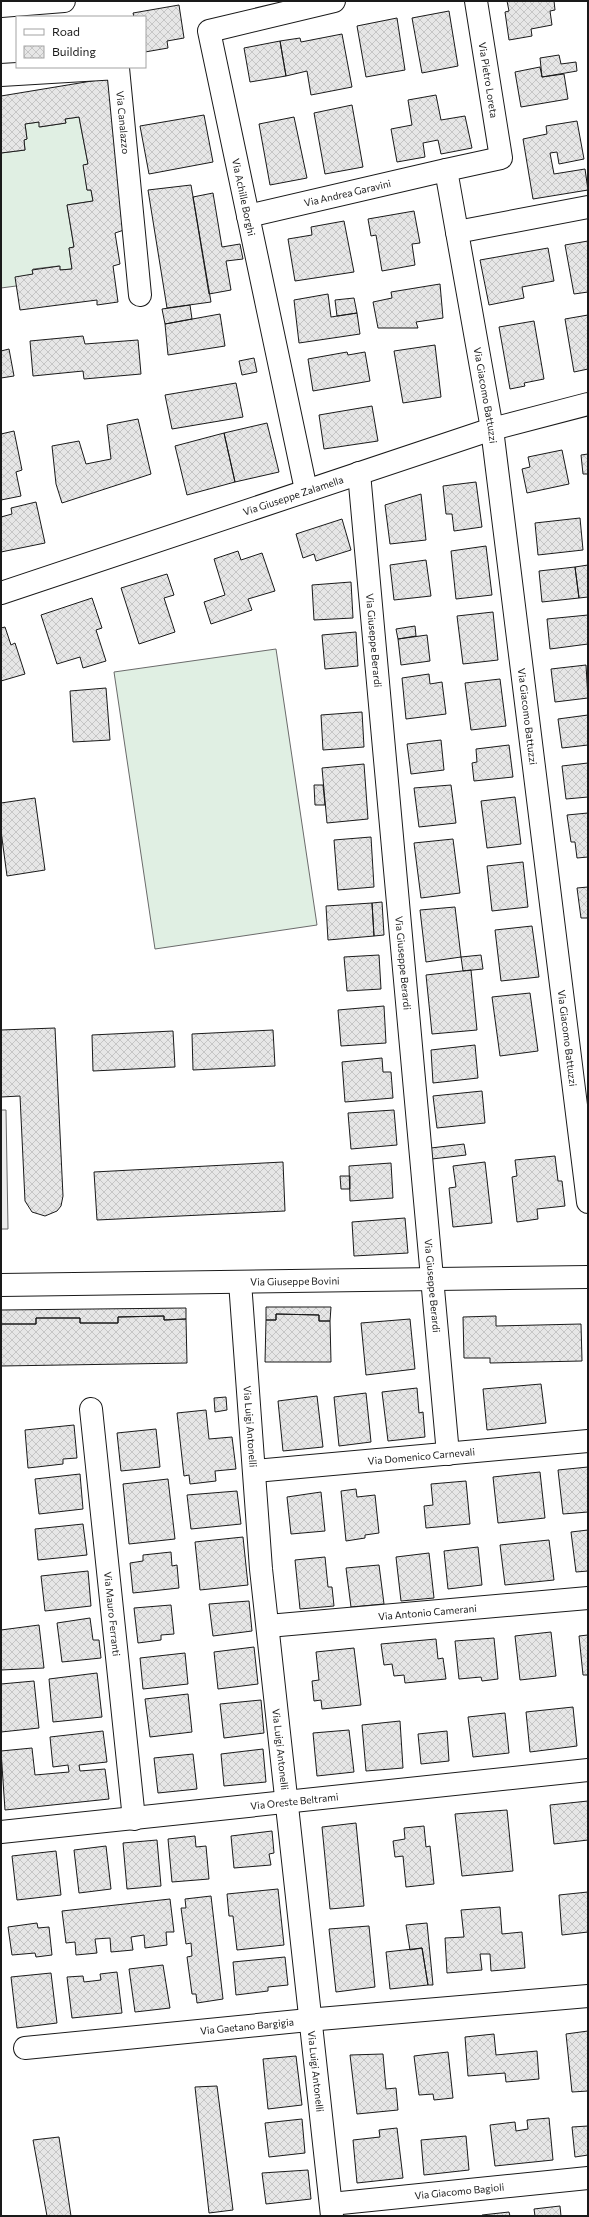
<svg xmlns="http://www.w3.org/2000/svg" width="589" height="2217" viewBox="0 0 589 2217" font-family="Commissioner,sans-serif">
  <defs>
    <pattern id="building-cross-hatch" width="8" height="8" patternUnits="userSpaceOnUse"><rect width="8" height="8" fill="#e6e6e6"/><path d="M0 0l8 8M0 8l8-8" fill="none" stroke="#c5c5c5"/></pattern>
  </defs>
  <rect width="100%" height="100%" fill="#fff"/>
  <!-- garden -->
  <path fill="#e0efe3" stroke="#6a6a6a" d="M79,117L88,164L84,165L87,190H91L93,201L67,205L74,247L69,248L72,269L60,270L59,266L33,269V274L16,286L1,288V153L25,150L24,140L27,139L25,124L39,122L40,127L66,123L65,119Z
    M276,649L317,925L155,949L114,672Z"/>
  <!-- parking -->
  <path fill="#ededed" stroke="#6a6a6a" d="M1,1110H6L8,1229H1Z"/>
  <!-- building -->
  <path fill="url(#building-cross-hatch)" stroke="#1a1a1a" d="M507,1H554L555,10L550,11L552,25L531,29L532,36L509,40L505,12L509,11Z
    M179,5L184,38L167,41L168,48L145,52V17H134L133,13Z
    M449,11L458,66L422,73L412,18Z
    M397,18L405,70L366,77L357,26Z
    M342,34L352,87L311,95L307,71L286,76L280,41L300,38L301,42Z
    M280,41L286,76L250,82L244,48Z
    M559,55L561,64L576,62L577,71L542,77L540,58Z
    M540,67L542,77L564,74L568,99L521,107L515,72Z
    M110,78L130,228L115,233L120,264L113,266L118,302L97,305V300L20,310L15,277L33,274L32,270L60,266V270L72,269L69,248L74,247L67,205L93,201L91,190H87L83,165L88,164L79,117L65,119L66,123L39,127V122L25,124L27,139L24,140L25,150L1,153V96Z
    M436,95L441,120L465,116L472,148L441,154L438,140L423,143L425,157L397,162L391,129L412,125L408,100Z
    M352,105L363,167L325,174L314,113Z
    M204,115L213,162L149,174L140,126Z
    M294,117L307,178L270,185L259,124Z
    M577,121L584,159L559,164L557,152L550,153L554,174L585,169L588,190L533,199L523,139L547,134L546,126Z
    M191,185L211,302L167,308L148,190Z
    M213,193L222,247L240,244L243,259L226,261L231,290L209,294L193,197Z
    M414,211L420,243L412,244L415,265L382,271L376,235L371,236L368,219Z
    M344,221L354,272L295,281L288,239L312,235L311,227Z
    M588,241V292L574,294L565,245Z
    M548,248L554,281L522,287L524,298L489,305L480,260Z
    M440,284L443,318L416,322L418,328H378L373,302L392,298L391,292Z
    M328,294L331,317L357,313L360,334L299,343L294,300Z
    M354,298L357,313L337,316L335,300Z
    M190,305L192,319L165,324L162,309Z
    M220,314L225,346L168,355L165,324Z
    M588,315V369L574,372L565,319Z
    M534,321L544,379L524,383L525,386L510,389L499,327Z
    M83,336L85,344L138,340L141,374L84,379L83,371L33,376L30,341Z
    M435,345L441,397L403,403L394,351Z
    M9,349L14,376L1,378V351Z
    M347,352L348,355L365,352L370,381L313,391L308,359Z
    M254,358L257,372L242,375L239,361Z
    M236,383L243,417L172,429L165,395Z
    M372,406L378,441L324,449L319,415Z
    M138,419L151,474L62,503L56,484L52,446L79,441L86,464L111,459L107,425Z
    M267,423L279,472L235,482L224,433Z
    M14,431L22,470L16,472L21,496L1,500V434Z
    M224,433L235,482L187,495L175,446Z
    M562,450L569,484L527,493L522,469L530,467L528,457Z
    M588,454V474H583L581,455Z
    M476,482L482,527L454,531L452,514H446L443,486Z
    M421,494L426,540L390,544L385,505Z
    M36,502L45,543L1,552V517L12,514L11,508Z
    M580,518L583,550L538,555L535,523Z
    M342,519L351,550L316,561L314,554L303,558L296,534Z
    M486,546L492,595L456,599L451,551Z
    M238,551L241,560L262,553L275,591L248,599L252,610L211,624L204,602L225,595L214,559Z
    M426,560L431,596L394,600L390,565Z
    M588,565V597L579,598L575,567Z
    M575,567L579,598L542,602L539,571Z
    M167,574L174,595L164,598L175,632L139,644L121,588Z
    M351,582L353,618L314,620L312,585Z
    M92,598L102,628L96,630L106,661L83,668L80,657L57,664L41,615Z
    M493,612L498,660L463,664L457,616Z
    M588,615V644L550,649L547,619Z
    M415,626L416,636L398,639L396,629Z
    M5,627L11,645L15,643L25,674L1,681V628Z
    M356,632L358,666L325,669L322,635Z
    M427,635L430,661L401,665L398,639Z
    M586,665L588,698L555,702L551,669Z
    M429,674L430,684L442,682L446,714L406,719L402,678Z
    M500,679L506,726L471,730L465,683Z
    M106,688L110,740L73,742L70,691Z
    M362,712L364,747L323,750L321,715Z
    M588,715V745L562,748L558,719Z
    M441,740L444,770L411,774L407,744Z
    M509,745L513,777L474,781L472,763L477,762L476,749Z
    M588,763V797L566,799L562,766Z
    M364,764L368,819L327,823L322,768Z
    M314,785H323L325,805H315Z
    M451,785L456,823L419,827L414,788Z
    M515,797L521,844L487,848L481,801Z
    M35,798L45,870L7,876L1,831V803Z
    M588,813V857L577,858L575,842H571L567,815Z
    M371,837L374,887L338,890L334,840Z
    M453,839L460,893L421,898L414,843Z
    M523,862L528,907L492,911L487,866Z
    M588,887V918H581L577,888Z
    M382,902L384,935L374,936L372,903Z
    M372,903L374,936L328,940L326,906Z
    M455,907L461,957L426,962L420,910Z
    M532,926L539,977L501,981L495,930Z
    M379,955L381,989L347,991L344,957Z
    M481,955L483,969L463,971L461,957Z
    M471,970L477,1030L432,1034L426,975Z
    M530,993L538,1051L500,1056L492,997Z
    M384,1006L386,1043L341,1046L338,1010Z
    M55,1028L63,1196L61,1206L57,1211L45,1216L32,1212L25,1201L20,1096L1,1097V1030Z
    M273,1030L275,1066L193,1070L192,1034Z
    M173,1031L175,1067L93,1071L92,1035Z
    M475,1045L478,1078L433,1083L431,1050Z
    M382,1058L383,1072H391L393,1098L345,1102L342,1062Z
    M482,1091L485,1123L437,1128L433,1096Z
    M394,1110L397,1145L351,1149L348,1113Z
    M464,1144L466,1155L432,1159L431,1148Z
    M555,1156L558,1181H562L565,1206L537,1209L538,1219L517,1222L512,1177L517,1176L515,1160Z
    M283,1162L285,1211L97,1220L94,1172Z
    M485,1162L492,1223L453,1227L449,1188L456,1187L453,1166Z
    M391,1163L393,1198L350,1201L349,1166Z
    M340,1176H350V1189H341Z
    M405,1218L408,1253L354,1256L352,1222Z
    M266,1307H331L330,1321H319V1315L276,1314V1320H266Z
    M186,1308V1319L164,1320V1316L118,1317V1323H80V1318H36V1324H1V1310Z
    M276,1314L319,1315V1321H330L331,1362H265L266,1320H276Z
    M164,1316V1320L186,1319L187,1363L1,1366V1324H36V1318H80V1323H118V1317Z
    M496,1316V1326L581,1324L582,1361L490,1363V1358H464L463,1317Z
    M410,1319L415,1369L366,1375L361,1323Z
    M541,1384L546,1423L487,1430L483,1389Z
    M417,1388L419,1413L423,1412L425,1437L388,1441L382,1392Z
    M366,1393L371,1442L339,1446L334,1397Z
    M317,1396L323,1447L283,1451L278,1401Z
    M226,1397L227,1410L215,1412L214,1398Z
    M206,1410L209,1439L232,1437L236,1469L215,1471L216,1481L190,1484L189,1475L184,1476L177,1413Z
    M74,1425L77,1458L63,1459V1464L28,1468L25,1430Z
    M156,1429L160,1467L121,1471L117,1433Z
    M588,1467V1512L563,1514L558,1470Z
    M540,1472L545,1518L498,1523L493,1477Z
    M80,1474L83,1509L39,1514L35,1479Z
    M168,1479L175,1539L129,1544L123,1484Z
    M466,1481L470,1524L426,1528L424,1506L433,1505L431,1484Z
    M356,1489L357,1497L375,1495L379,1533L365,1535V1538L346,1541L341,1491Z
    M237,1491L241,1524L191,1529L187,1495Z
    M321,1492L325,1531L291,1534L287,1497Z
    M83,1524L87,1555L38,1560L35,1529Z
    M588,1530V1571L576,1572L571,1532Z
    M243,1537L248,1585L200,1590L195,1542Z
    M549,1540L554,1580L505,1585L500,1545Z
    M478,1547L482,1585L448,1589L444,1551Z
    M171,1552L172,1566L177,1565L179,1588L133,1593L130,1563L143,1561V1555Z
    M429,1553L434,1598L401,1601L396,1557Z
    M325,1557L328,1587H332L334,1606L300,1609L295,1560Z
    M379,1565L384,1604L351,1607L346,1568Z
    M88,1571L91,1606L45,1611L41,1576Z
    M249,1601L252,1631L213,1636L209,1604Z
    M171,1605L174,1634L161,1635V1640L138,1643L134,1608Z
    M90,1618L93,1640H99L101,1658L62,1662L57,1623Z
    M39,1625L44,1668L1,1670V1630Z
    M551,1632L556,1676L520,1680L515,1636Z
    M588,1635V1675H583L579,1636Z
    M494,1638L498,1679L482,1681L481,1677L459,1679L455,1641Z
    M436,1639L438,1659L443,1658L446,1679L405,1683L404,1675L394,1676L392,1664L384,1665L381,1644Z
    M254,1647L258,1684L218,1689L214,1652Z
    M354,1648L361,1705L322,1709L321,1700L314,1701L312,1681L319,1680L316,1652Z
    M185,1653L188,1684L143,1689L140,1658Z
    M97,1673L102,1717L53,1722L49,1679Z
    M34,1681L39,1728L1,1732V1684Z
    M188,1694L192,1732L150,1737L145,1699Z
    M261,1700L264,1733L224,1738L220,1704Z
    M573,1707L577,1746L530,1752L526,1712Z
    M505,1713L509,1753L473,1757L468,1717Z
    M400,1721L403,1768L366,1771L362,1725Z
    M349,1730L354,1772L317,1776L313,1733Z
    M103,1731L107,1762L79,1765L80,1771L105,1769L109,1799L5,1810L1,1751L32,1748L35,1775L69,1772L68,1765L53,1767L50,1737Z
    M447,1731L449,1761L421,1764L418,1734Z
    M263,1749L266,1782L224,1786L221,1754Z
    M193,1754L197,1789L158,1793L154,1758Z
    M588,1801V1840L554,1844L550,1805Z
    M507,1810L513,1871L462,1876L455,1814Z
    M356,1823L364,1906L330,1909L322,1827Z
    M424,1826L426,1847L430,1846L434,1884L406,1887L403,1856L395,1857L393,1841L405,1839L404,1828Z
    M272,1831L274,1853L269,1854L271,1865L234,1868L231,1836Z
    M195,1836L196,1847L206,1846L209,1879L172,1882L168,1839Z
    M157,1840L161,1886L127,1889L123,1843Z
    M106,1846L111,1889L79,1893L74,1850Z
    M56,1851L61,1895L17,1900L12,1856Z
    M278,1889L284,1945L237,1950L233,1916H229L227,1894Z
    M588,1892V1932L562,1935L559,1895Z
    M211,1896L223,1999L197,2003L196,1994H192L187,1957L192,1956L191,1943L186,1944L181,1908H186L185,1899Z
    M170,1899L174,1932H166L167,1945L145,1948L144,1935L131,1937L133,1950L111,1952L110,1938L95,1939L97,1953L76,1955L75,1942L66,1943L62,1911Z
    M500,1907L502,1934L522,1932L525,1968L491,1971L490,1954H480L482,1970L447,1973L445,1938L464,1937L461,1910Z
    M37,1923L38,1928L49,1927L52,1955L36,1957L35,1953L12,1955L8,1927Z
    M427,1923L433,1985H428L422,1948L410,1950L406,1925Z
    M369,1926L375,1987L336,1992L329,1929Z
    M422,1948L428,1985L390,1989L386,1952Z
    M285,1957L288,1985L268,1987V1991L236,1995L233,1962Z
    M163,1965L170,2008L135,2012L129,1969Z
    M117,1972L122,2013L72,2018L67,1977L83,1976L84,1982L101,1980L100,1974Z
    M51,1973L57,2023L17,2028L11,1977Z
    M588,2031V2091L572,2092L566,2034Z
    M494,2034L496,2055L537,2051L539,2079L506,2082L505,2073L468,2076L465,2037Z
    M448,2052L453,2098L434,2100L433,2094L419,2095L414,2056Z
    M383,2054L386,2089L396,2088L398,2110L357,2114L350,2055Z
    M296,2056L302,2105L268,2109L263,2059Z
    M217,2086L233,2210L209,2213L195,2087Z
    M549,2118L553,2160L495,2166L490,2125L515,2122L516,2131L528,2129L527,2120Z
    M302,2119L305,2153L269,2157L265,2123Z
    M588,2126V2155L575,2157L572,2127Z
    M397,2128L403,2178L357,2183L353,2140L380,2137L379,2130Z
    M466,2136L469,2170L424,2175L421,2140Z
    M59,2137L71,2216H47L33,2140Z
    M308,2170L311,2199L266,2204L262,2173Z
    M560,2206L561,2216H535L534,2209Z
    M509,2212L510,2216H482V2215Z"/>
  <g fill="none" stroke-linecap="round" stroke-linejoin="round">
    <defs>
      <g id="minor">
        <path id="s1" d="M476,1L501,158L446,170L492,429L588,1202"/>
        <path d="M1,6L64,1"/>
        <path id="s2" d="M1,75L118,68L140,295"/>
        <path id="s3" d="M248,216L446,170"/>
        <path d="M457,232L588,207"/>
        <path id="s4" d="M359,473L448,1454"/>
        <path d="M306,490L209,31L334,1"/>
        <path id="s5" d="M1,593L492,429L588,404"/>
        <path id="s6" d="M240,1282L261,1569L332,2216"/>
        <path id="s7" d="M1,1285L588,1277"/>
        <path id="s8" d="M91,1409L134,1819"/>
        <path id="s9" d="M255,1471L588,1441"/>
        <path id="s10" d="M268,1626L588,1598"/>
        <path id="s11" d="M1,1832L588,1770"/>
        <path id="s12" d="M25,2048L319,2019L588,1996"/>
        <path id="s13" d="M331,2204L588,2178"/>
      </g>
    </defs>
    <!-- minor casing -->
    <use href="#minor" stroke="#1a1a1a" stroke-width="24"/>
    <!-- minor -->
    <use href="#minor" stroke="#fff" stroke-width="22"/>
  </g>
  <g text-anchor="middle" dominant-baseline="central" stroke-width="3" stroke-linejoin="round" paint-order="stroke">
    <!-- street labels -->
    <g font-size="10" fill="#1a1a1a" stroke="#fff">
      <text stroke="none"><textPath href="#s1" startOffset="80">Via Pietro Loreta</textPath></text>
      <text stroke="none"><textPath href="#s2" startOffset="172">Via Canalazzo</textPath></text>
      <text stroke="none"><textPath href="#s3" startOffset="102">Via Andrea Garavini</textPath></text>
      <text transform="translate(244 197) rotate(78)">Via Achille Borghi</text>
      <text stroke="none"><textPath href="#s1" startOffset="444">Via Giacomo Battuzzi</textPath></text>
      <text stroke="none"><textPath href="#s5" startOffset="308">Via Giuseppe Zalamella</textPath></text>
      <text stroke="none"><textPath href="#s4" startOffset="168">Via Giuseppe Berardi</textPath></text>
      <text stroke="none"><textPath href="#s1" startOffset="768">Via Giacomo Battuzzi</textPath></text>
      <text stroke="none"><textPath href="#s4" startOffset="492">Via Giuseppe Berardi</textPath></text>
      <text stroke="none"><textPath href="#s1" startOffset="1092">Via Giacomo Battuzzi</textPath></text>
      <text stroke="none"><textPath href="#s7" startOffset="294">Via Giuseppe Bovini</textPath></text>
      <text stroke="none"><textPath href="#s4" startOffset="816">Via Giuseppe Berardi</textPath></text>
      <text stroke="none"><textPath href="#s6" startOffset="145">Via Luigi Antonelli</textPath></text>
      <text stroke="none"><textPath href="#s9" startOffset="167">Via Domenico Carnevali</textPath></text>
      <text stroke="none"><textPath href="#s10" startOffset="160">Via Antonio Camerani</textPath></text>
      <text stroke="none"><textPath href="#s8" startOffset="206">Via Mauro Ferranti</textPath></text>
      <text stroke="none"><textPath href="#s6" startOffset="469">Via Luigi Antonelli</textPath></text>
      <text stroke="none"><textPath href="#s11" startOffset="295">Via Oreste Beltrami</textPath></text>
      <text stroke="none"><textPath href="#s12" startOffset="223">Via Gaetano Bargigia</textPath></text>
      <text stroke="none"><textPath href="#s6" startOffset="793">Via Luigi Antonelli</textPath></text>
      <text stroke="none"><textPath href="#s13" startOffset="129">Via Giacomo Bagioli</textPath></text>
    </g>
  </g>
  <!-- border -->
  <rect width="589" height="2217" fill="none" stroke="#1a1a1a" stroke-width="4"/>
  <!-- legend -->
  <rect x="16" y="16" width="130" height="52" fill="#ffffff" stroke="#a3a3a3"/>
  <rect x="24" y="29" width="20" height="6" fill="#ffffff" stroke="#a3a3a3"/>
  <text x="52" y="36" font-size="12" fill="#1a1a1a">Road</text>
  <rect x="24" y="46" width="20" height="12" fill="url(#building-cross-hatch)" stroke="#a3a3a3"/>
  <text x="52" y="56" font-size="12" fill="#1a1a1a">Building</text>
</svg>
